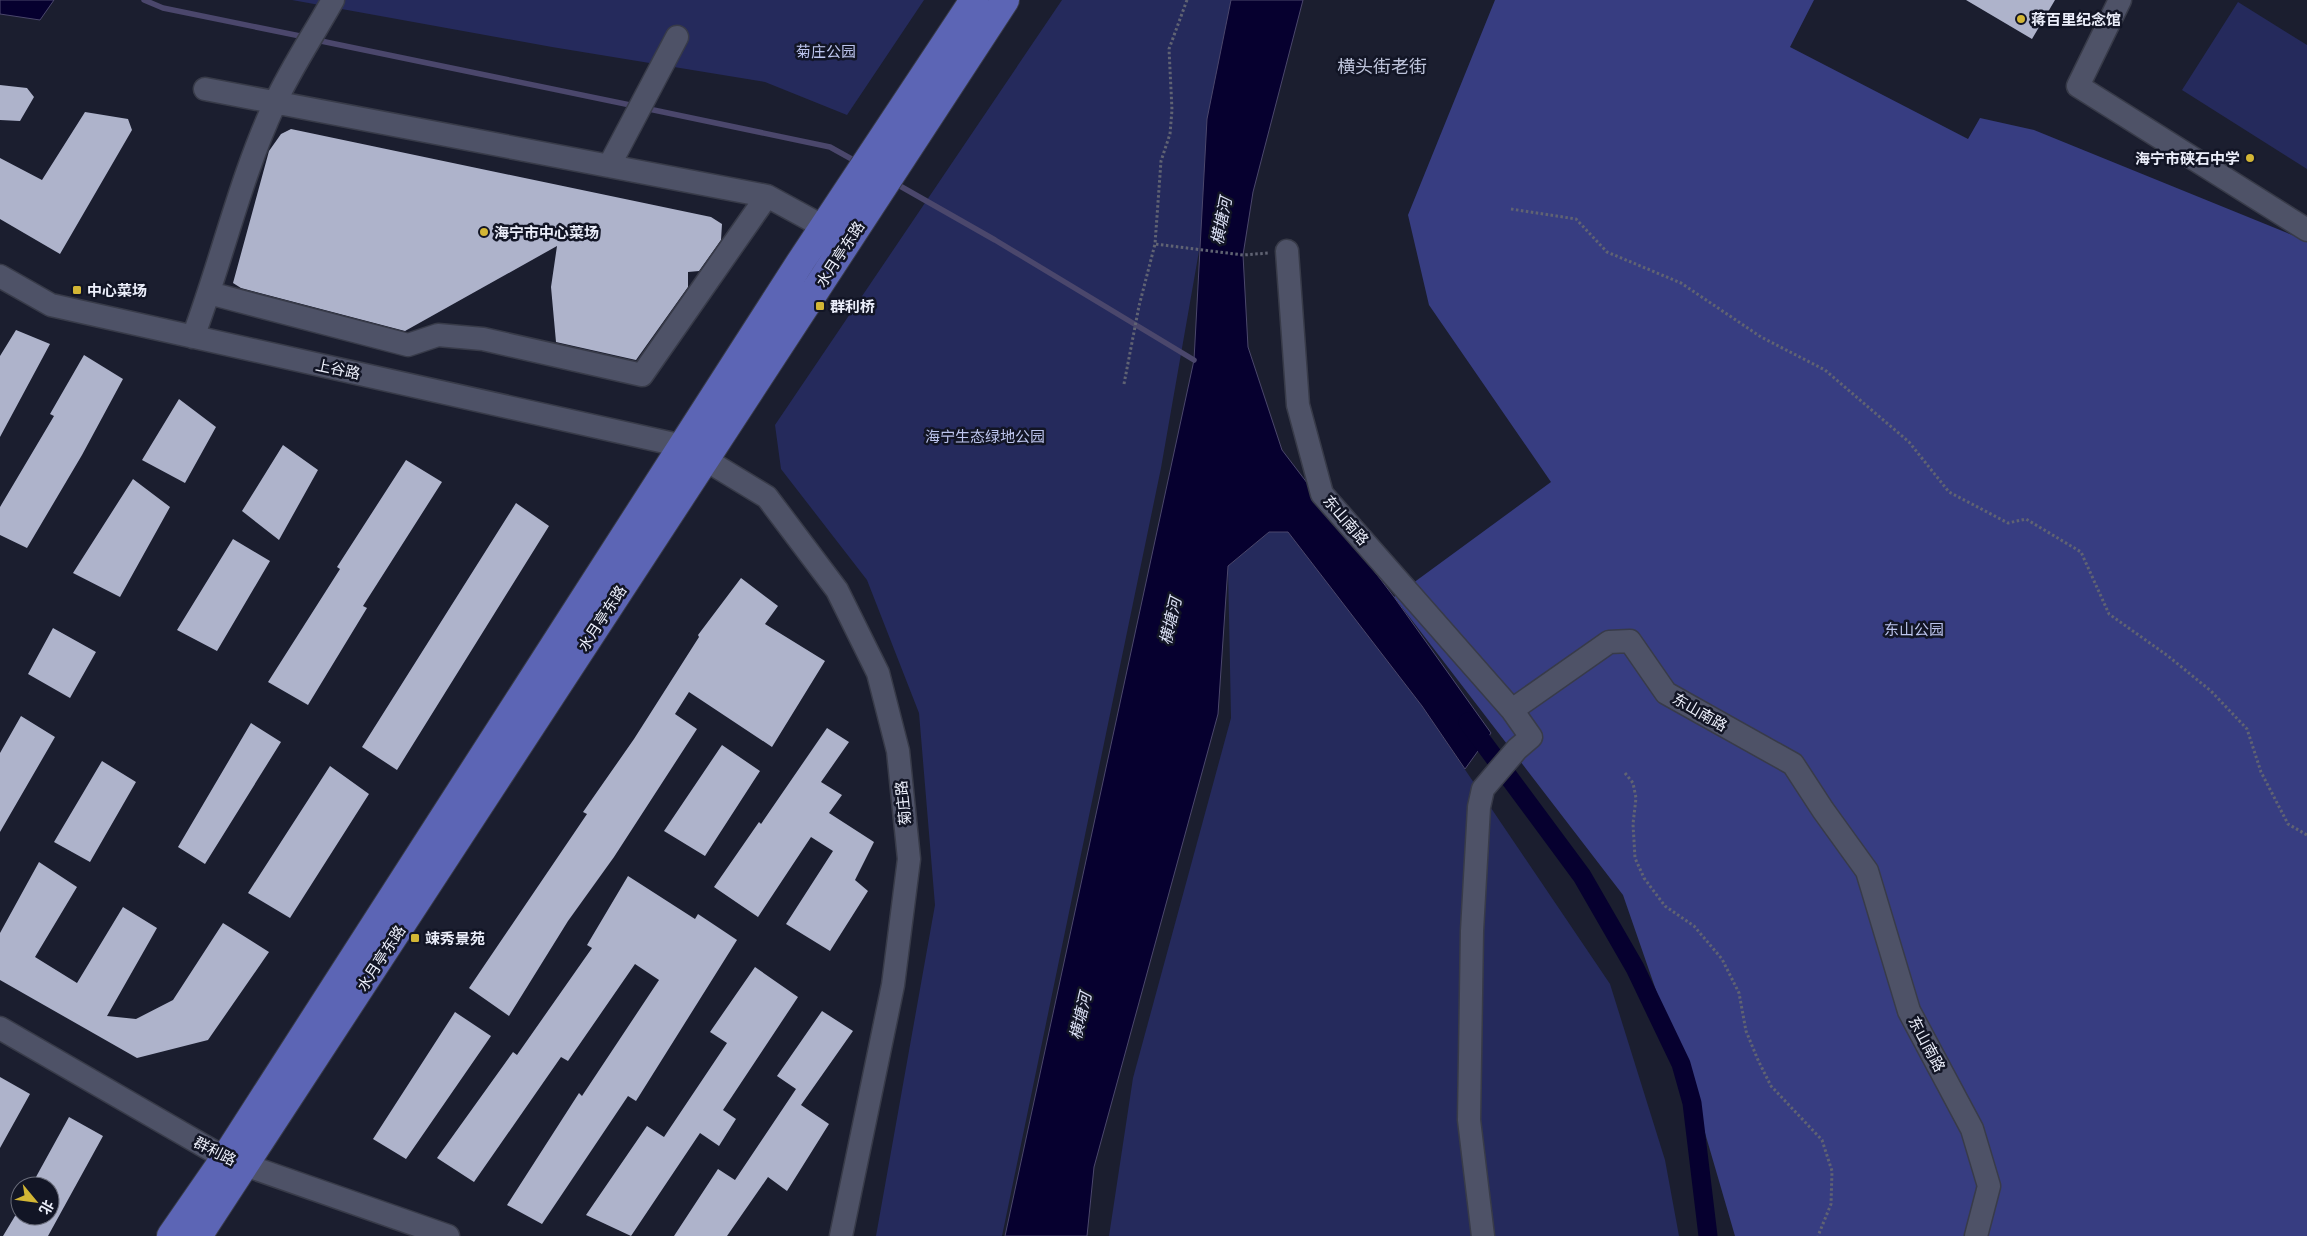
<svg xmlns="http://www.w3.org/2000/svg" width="2307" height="1236" viewBox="0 0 2307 1236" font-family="'Titillium Web','Noto Sans SC',sans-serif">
  <rect width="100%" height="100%" fill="#1b1e2f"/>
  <!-- green -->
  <path fill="#252a5c" d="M292,0H924L847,115L765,82L552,47Z
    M1062,0H1243L1161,468L1002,1236H876L935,905L919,713L867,580L781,469L775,425Z
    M2238,2L2307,45V169L2182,90Z
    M1269,532H1288L1422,706L1610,984L1665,1160L1679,1236H1109L1133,1078L1231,718L1228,566Z"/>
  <!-- forest -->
  <path fill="#373d81" d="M1495,0H1814L1790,47L1968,139L1980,118L2034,130L2307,241V1236H1735L1703,1126L1623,895L1394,597L1551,482L1429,305L1408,215Z"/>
  <!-- water -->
  <path fill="#06002f" stroke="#4b476c" d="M0,0H54L40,20L0,14Z
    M1231,0H1303L1253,192L1243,255L1248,347L1282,450L1394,597L1491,733L1465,769L1422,706L1288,532H1269L1228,566L1218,714L1094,1167L1087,1236H1005L1194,360L1207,119Z"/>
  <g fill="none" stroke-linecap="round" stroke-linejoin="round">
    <!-- stream -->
    <path stroke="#4b476c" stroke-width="5.5" d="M144,0L163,8L305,37
      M316,40L635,106
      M644,108L830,147L857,162
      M893,182L995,240L1194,360"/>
    <!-- canal -->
    <path stroke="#06002f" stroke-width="19" d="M1468,722L1582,876L1635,968L1681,1064L1692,1103L1708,1236"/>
  </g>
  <!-- building -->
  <path fill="#aeb3cb" d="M1966,0H2055L2032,39Z
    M0,85L27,88L34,97L20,121L0,120Z
    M85,112L128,119L132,130L60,254L0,219V158L42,180Z
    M291,129L711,217L722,224L721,240L699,271L688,272V287L636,360L556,342L551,287L557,246L405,331L241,288L233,283L269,151L281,134Z
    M16,330L50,344L0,437V356Z
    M84,355L123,379L82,455L27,548L0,535V507L54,416L50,414Z
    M179,399L216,427L185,483L142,460Z
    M283,445L318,470L279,540L242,511Z
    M406,460L442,482L363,606L367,608L308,705L268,682L340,569L337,567Z
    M133,479L170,507L120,597L73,573Z
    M516,503L549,526L397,770L362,747Z
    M233,539L270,561L217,651L177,630Z
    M741,578L778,606L765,624L825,661L772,747L689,692L675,714L697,729L614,857L568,921L509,1016L469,988L587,814L583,812L634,739L699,637L698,635Z
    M53,628L96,652L70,698L28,674Z
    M21,716L55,737L0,832V753Z
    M251,723L281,742L205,864L178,847Z
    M827,728L849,742L821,782L842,795L829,813L874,842L855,880L868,891L830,951L786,924L833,851L811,837L758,917L714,887L759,822L761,824Z
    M722,745L760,771L705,856L664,831Z
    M102,761L136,782L90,862L54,842Z
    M330,766L369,794L290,918L248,893Z
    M39,862L77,887L35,957L77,983L123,907L157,928L107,1016L136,1019L173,1000L223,923L269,952L208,1040L137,1058L0,980V933Z
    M628,876L695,919L698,914L737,940L636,1101L628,1096L542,1224L507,1205L579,1093L582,1096L659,980L635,964L568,1061L561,1057L474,1182L437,1158L513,1052L517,1055L592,948L587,945Z
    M755,967L798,997L723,1110L736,1119L719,1146L700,1133L631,1236L586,1215L647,1126L664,1137L727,1043L710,1032Z
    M822,1011L853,1031L801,1105L829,1124L787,1191L768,1177L727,1236H674L718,1169L735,1180L796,1089L777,1076Z
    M455,1012L491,1036L406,1159L373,1139Z
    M0,1077L30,1094L0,1148Z
    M69,1117L103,1136L48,1236H3L15,1216H50V1186H31Z"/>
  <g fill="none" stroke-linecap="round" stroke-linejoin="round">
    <defs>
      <path id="minor" d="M2120,0L2078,86L2307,230
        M205,89L767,196L824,227
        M609,166L677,37
        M1287,251L1298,405L1322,494L1512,710L1609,642L1630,641L1666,693L1793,764L1823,810L1867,871L1909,1011L1972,1129L1989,1186L1976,1236
        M0,276L51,305L683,446L767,497L837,590L878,673L898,751L909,859L893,985L841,1236
        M209,293L408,345L438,335L483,339L642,375L767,196
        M193,337C222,260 240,178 275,103C291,68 314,34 333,0
        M0,1028L225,1158L448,1236
        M1483,1236L1469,1120L1472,931L1479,807L1483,789L1517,749L1531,737L1512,710"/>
      <path id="major" d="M171,1236L225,1158L801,261L974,0
        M198,1236L1005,0"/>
    </defs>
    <!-- minor casing -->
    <use href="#minor" stroke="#383b49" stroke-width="25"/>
    <!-- major casing -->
    <use href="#major" stroke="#383b49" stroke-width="30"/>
    <!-- path -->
    <path stroke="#606373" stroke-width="3" stroke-dasharray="2.5 2.5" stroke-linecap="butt" d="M1187,0L1169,49L1172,110L1170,134L1161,161L1155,244L1243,255L1269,253
      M1511,209L1576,219L1607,252L1681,283L1761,337L1825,370L1909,442L1949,492L2008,523L2026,519L2081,552L2109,614L2168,656L2211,691L2247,729L2261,772L2288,824L2307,835
      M1124,384L1139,306L1155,244
      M1625,773L1633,783L1636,798L1633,824L1635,858L1644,878L1665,906L1694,926L1722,959L1739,993L1746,1031L1758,1060L1771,1086L1822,1140L1832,1171L1831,1204L1818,1236"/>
    <!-- minor -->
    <use href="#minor" stroke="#4e5267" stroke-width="22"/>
    <!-- major -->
    <use href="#major" stroke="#5c65b5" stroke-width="28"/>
  </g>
  <!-- markers -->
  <g fill="#d3b635" stroke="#121525" stroke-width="2">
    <circle cx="2021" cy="19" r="5"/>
    <circle cx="2250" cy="158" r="5"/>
    <circle cx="484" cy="232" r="5"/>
    <rect x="72" y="285" width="10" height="10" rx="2.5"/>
    <rect x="815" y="301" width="10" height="10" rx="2.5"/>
    <rect x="410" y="933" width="10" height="10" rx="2.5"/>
  </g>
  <g text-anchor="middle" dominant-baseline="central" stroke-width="5" stroke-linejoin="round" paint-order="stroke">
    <!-- poi labels -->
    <g font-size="15" font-weight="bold" fill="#ebeefa" stroke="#121525" text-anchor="start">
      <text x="2031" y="19">蒋百里纪念馆</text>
      <text x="2240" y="158" text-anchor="end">海宁市硖石中学</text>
      <text x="494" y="232">海宁市中心菜场</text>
      <text x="87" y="290">中心菜场</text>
      <text x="830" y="306">群利桥</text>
      <text x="425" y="938">竦秀景苑</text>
    </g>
    <!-- park labels -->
    <g font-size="15" fill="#bdc5ed" stroke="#121525">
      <text x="826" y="51">菊庄公园</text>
      <text x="985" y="436">海宁生态绿地公园</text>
      <text x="1914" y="629">东山公园</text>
    </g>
    <!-- street labels -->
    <g font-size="15" fill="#ebeefa" stroke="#121525">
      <text transform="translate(840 254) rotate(-57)">水月亭东路</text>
      <text transform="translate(338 369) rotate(12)">上谷路</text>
      <text transform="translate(1346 520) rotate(49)">东山南路</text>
      <text transform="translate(602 618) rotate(-57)">水月亭东路</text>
      <text transform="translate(1700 712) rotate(30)">东山南路</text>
      <text transform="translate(903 803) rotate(-96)">菊庄路</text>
      <text transform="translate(381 958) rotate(-57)">水月亭东路</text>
      <text transform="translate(1927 1044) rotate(62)">东山南路</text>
      <text transform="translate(215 1151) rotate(27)">群利路</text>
    </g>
    <!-- water labels -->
    <g font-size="16" font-style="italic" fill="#dbe0f5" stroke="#121525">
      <text transform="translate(1221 221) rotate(-79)">横塘河</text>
      <text transform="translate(1170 621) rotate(-77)">横塘河</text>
      <text transform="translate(1080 1016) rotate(-77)">横塘河</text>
    </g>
    <!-- quarter labels -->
    <g font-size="18" fill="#bdc3da" stroke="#121525">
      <text x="1382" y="66">横头街老街</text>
    </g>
  </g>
  <!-- north arrow -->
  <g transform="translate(35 1201) rotate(119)"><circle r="24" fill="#121525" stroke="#696c7a"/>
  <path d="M0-4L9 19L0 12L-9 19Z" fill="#d3b635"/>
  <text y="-8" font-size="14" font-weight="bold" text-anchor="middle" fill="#ebeefa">北</text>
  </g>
</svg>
